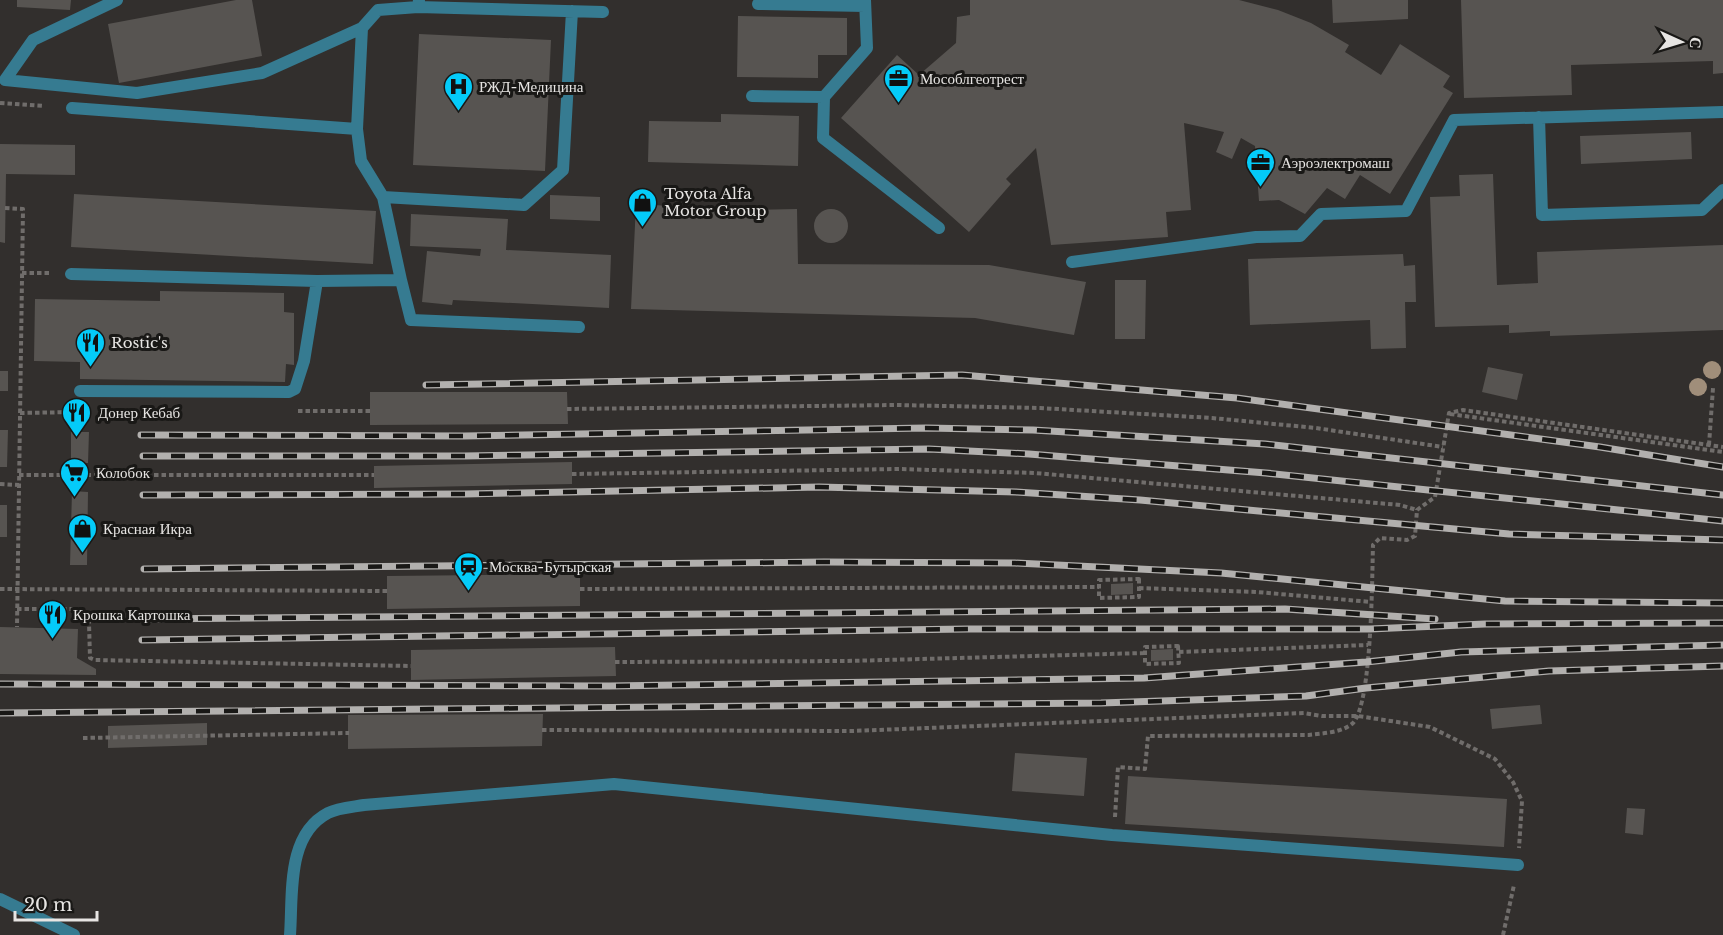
<svg xmlns="http://www.w3.org/2000/svg" width="1723" height="935" viewBox="0 0 1723 935" font-family="'Libre Baskerville',serif">
  <rect width="100%" height="100%" fill="#322f2d"/>
  <!-- building -->
  <path fill="#575451" d="M17,0H71L70,10L17,7Z
    M236,0H252L262,56L119,83L108,24Z
    M970,0H1239L1278,10L1311,23L1349,45L1345,52L1381,75L1400,44L1450,76L1443,87L1453,93L1390,194L1360,175L1345,199L1327,188L1305,214L1279,200L1259,201L1255,146L1241,138L1232,159L1216,152L1224,132L1184,123L1191,210L1166,212L1168,237L1051,245L1036,148L1006,179L1011,184L969,232L841,118L897,55L919,75L956,43L957,17L970,15Z
    M1332,0H1408V19L1333,23Z
    M1461,0H1723V73L1713,74V61L1571,65L1572,95L1464,98Z
    M738,16L847,18V55H818V78L737,77Z
    M419,34L551,40L545,171L413,165Z
    M721,114L799,116L798,166L648,162L649,121L721,122Z
    M1691,132L1692,159L1581,164L1580,136Z
    M0,144L75,145V175L6,174L5,243L0,242Z
    M1493,174L1497,285L1538,283L1537,252L1723,245V330L1550,336V331L1509,333V325L1435,327L1430,197L1460,196L1459,175Z
    M74,194L376,211L373,264L71,247Z
    M550,195L600,197V221L550,219Z
    M636,204L742,210L797,209L798,264L989,265L1086,282L1074,335L975,318L631,309Z
    M814 226a17 17 0 1 1 34 0a17 17 0 1 1-34 0Z
    M411,214L508,219L506,250L611,255L609,308L453,300L452,305L422,302L427,251L480,256L481,249L410,246Z
    M1403,254L1404,266L1415,265L1416,302H1405L1406,348L1371,349L1370,320L1250,325L1248,259Z
    M1115,280H1146L1145,339H1115Z
    M160,291L284,293V312L294,313V365L286,364L285,382L80,379V362L34,361L35,299L160,301Z
    M1488,367L1523,374L1517,400L1482,392Z
    M0,371H8V391H0Z
    M370,392H567L568,424L370,425Z
    M0,430H8L7,467H0Z
    M71,432H89L88,463H71Z
    M572,462V484L374,488V466Z
    M72,491L88,492L87,565H70Z
    M0,505H7V537H0Z
    M580,574V606L387,609V576Z
    M1133,583V594L1111,595V584Z
    M0,627L78,629L77,658L96,669V675L0,674Z
    M615,647L616,676L411,680V650Z
    M1173,649V660L1151,661V650Z
    M1540,705L1542,724L1492,729L1490,709Z
    M543,714L542,746L348,749V715Z
    M207,723V745L108,748V726Z
    M1015,753L1087,758L1084,796L1012,791Z
    M1128,776L1507,799L1504,847L1125,824Z
    M1627,808L1645,809L1643,835L1625,833Z"/>
  <g fill="none" stroke-linecap="round" stroke-linejoin="round">
    <!-- path -->
    <path stroke="#706d6b" stroke-width="4" stroke-dasharray="4.5 3" stroke-linecap="butt" d="M0,103L44,106
      M5,208L23,209L17,627
      M22,273H52
      M567,409L896,405L1040,408L1212,418L1316,428L1443,447
      M298,411H370
      M20,413L78,412
      M1450,414L1723,452
      M1709,445L1713,388
      M572,474L899,469L1035,473L1400,505L1417,510
      M19,475H374
      M0,484L19,485
      M1139,579V597L1099,598V580Z
      M1139,588L1257,592L1371,602
      M0,589L387,591
      M580,589L1099,587
      M17,609H73L84,613L89,623L90,658L95,660L411,666
      M1178,646L1179,663L1145,664V647Z
      M1179,652L1368,645
      M615,662L847,661L1145,653
      M542,730L852,731L1304,713L1322,716H1358L1430,727L1495,759L1513,782L1522,801L1519,848
      M83,738L349,733
      M1115,817L1118,767L1145,769L1148,736L1309,735C1323,733 1342,733 1353,723C1372,703 1372,577 1373,545L1380,538L1407,540L1415,536L1417,510L1435,497L1449,413L1463,410L1723,447
      M1503,935L1514,885"/>
    <!-- service -->
    <path stroke="#367b91" stroke-width="12" d="M758,4L865,6
      M418,7L603,12
      M5,80L137,93L262,73L362,28
      M5,80L33,40L117,0
      M752,96L824,97L867,48L865,0
      M824,97L823,138L939,228
      M72,108L357,129L362,28L378,10L418,7L419,0
      M1539,117L1542,215L1702,210L1723,190
      M383,197L524,205L563,170L572,11
      M1072,262L1256,237L1300,236L1321,214L1406,211L1454,120L1723,112
      M71,274L317,281L401,280L383,197L361,161L357,129
      M401,280L411,320L579,327
      M80,391L289,392L295,389L304,361L317,281
      M0,899L74,935
      M290,935C293,894 286,835 328,813C338,808 353,807 364,805L614,784L1112,835L1518,865"/>
    <defs>
      <path id="rail" d="M426,385L962,375L1237,398L1600,447L1723,467
        M141,435L464,436L926,428L1033,430L1265,444L1723,495
        M143,456H464L929,449L1029,454L1266,473L1723,521
        M143,495L465,494L819,487L1016,492L1140,500L1509,534L1723,540
        M144,569L824,562L1015,563L1221,573L1505,601L1723,603
        M142,619L1285,609L1435,619
        M142,640L968,629H1370L1485,624L1723,623
        M0,684L609,686L1144,678L1366,662L1461,652L1723,645
        M0,713L1101,703L1306,696L1366,688L1549,671L1723,666"/>
    </defs>
    <!-- rail casing -->
    <use href="#rail" stroke="#b2b0ae" stroke-width="7"/>
    <!-- rail -->
    <use href="#rail" stroke="#191816" stroke-width="4.5" stroke-dasharray="14" stroke-linecap="butt"/>
  </g>
  <!-- trees -->
  <g fill="#a08e7a">
    <circle cx="1712" cy="370" r="9"/>
    <circle cx="1698" cy="387" r="9"/>
  </g>
  <!-- icons -->
  <defs>
    <symbol id="office-pin" viewBox="-11 -11 22 30"><path d="M0 17L-7.5 6A9.5 9.5 0 1 1 7.5 6Z" fill="#04cbf9" stroke="#191816"/><path d="M-6-3h4V-5.5h4V-3h4V5H-6ZM-1-4.5V-3h2v-1.5ZM-6 0V1H6V0Z" fill="#111"/></symbol>
    <symbol id="hospital-pin" viewBox="-11 -11 22 30"><path d="M0 17L-7.5 6A9.5 9.5 0 1 1 7.5 6Z" fill="#04cbf9" stroke="#191816"/><path d="M-5-5h3v3.5h4V-5h3V5h-3V1.5h-4V5h-3Z" fill="#111"/></symbol>
    <symbol id="shop-pin" viewBox="-11 -11 22 30"><path d="M0 17L-7.5 6A9.5 9.5 0 1 1 7.5 6Z" fill="#04cbf9" stroke="#191816"/><path d="M-5-2.5h2.3a2.7 3.5 0 0 1 5.4 0H5L5.5 6h-11ZM-1.5-2.5h3a1.5 2.3 0 0 0-3 0Z" fill="#111"/></symbol>
    <symbol id="restaurant-pin" viewBox="-11 -11 22 30"><path d="M0 17L-7.5 6A9.5 9.5 0 1 1 7.5 6Z" fill="#04cbf9" stroke="#191816"/><path d="M-5-6h1v4h1v-4h1v4h1v-4h1v5L-1.5 .5V6h-2V.5L-5-1ZM5-6V6H3V1.5H1.5Q1.5-4 5-6Z" fill="#111"/></symbol>
    <symbol id="supermarket-pin" viewBox="-11 -11 22 30"><path d="M0 17L-7.5 6A9.5 9.5 0 1 1 7.5 6Z" fill="#04cbf9" stroke="#191816"/><path d="M-6-5.5h2.5l.6 2H6L4.5 2H-2.5L-4.4-4H-6ZM-1.5 3.2a1.3 1.3 0 1 0 .1 0ZM3 3.2a1.3 1.3 0 1 0 .1 0Z" fill="#111"/></symbol>
    <symbol id="station-pin" viewBox="-11 -11 22 30"><path d="M0 17L-7.5 6A9.5 9.5 0 1 1 7.5 6Z" fill="#04cbf9" stroke="#191816"/><path d="M-3-6H3Q5-6 5-4V2Q5 4 3 4L4.5 6H3L1.5 4h-3L-3 6H-4.5L-3 4Q-5 4-5 2V-4Q-5-6-3-6ZM-3.5-4v3h7v-3ZM-3.5 1v1.5H-2V1ZM2 1v1.5H3.5V1Z" fill="#111"/></symbol>
  </defs>
  <g fill-rule="evenodd">
    <use href="#office-pin" x="882" y="62" width="33" height="45"/>
    <use href="#hospital-pin" x="442" y="70" width="33" height="45"/>
    <use href="#office-pin" x="1244" y="146" width="33" height="45"/>
    <use href="#shop-pin" x="626" y="186" width="33" height="45"/>
    <use href="#restaurant-pin" x="74" y="326" width="33" height="45"/>
    <use href="#restaurant-pin" x="60" y="396" width="33" height="45"/>
    <use href="#supermarket-pin" x="58" y="456" width="33" height="45"/>
    <use href="#shop-pin" x="66" y="512" width="33" height="45"/>
    <use href="#station-pin" x="452" y="550" width="33" height="45"/>
    <use href="#restaurant-pin" x="36" y="598" width="33" height="45"/>
  </g>
  <g text-anchor="middle" dominant-baseline="central" stroke-width="6" stroke-linejoin="round" paint-order="stroke">
    <!-- poi labels -->
    <g font-size="15" fill="#e7e5e3" stroke="#191816" text-anchor="start">
      <text x="920" y="78">Мособлгеотрест</text>
      <text x="479" y="86">РЖД-Медицина</text>
      <text x="1281" y="162">Аэроэлектромаш</text>
      <text x="664" y="193">Toyota Alfa<tspan x="664" dy="17">Motor Group</tspan></text>
      <text x="111" y="342">Rostic's</text>
      <text x="98" y="412">Донер Кебаб</text>
      <text x="96" y="472">Колобок</text>
      <text x="103" y="528">Красная Икра</text>
      <text x="489" y="566">Москва-Бутырская</text>
      <text x="73" y="614">Крошка Картошка</text>
    </g>
  </g>
  <!-- north arrow -->
  <g transform="translate(1681 42) rotate(94)" stroke="#191816" stroke-width="4.5" paint-order="stroke">
  <path d="M0-4.5L10 22L0 15L-10 22Z" fill="#e7e5e3"/>
  <text y="-9" font-size="16" font-weight="bold" text-anchor="middle" fill="#e7e5e3">С</text>
  </g>
  <!-- scale -->
  <path d="M15 911v9h82v-9" fill="none" stroke="#e7e5e3" stroke-width="3"/>
  <text x="24" y="911" font-size="18" fill="#e7e5e3" stroke="#191816" stroke-width="4.5" paint-order="stroke">20 m</text>
</svg>
